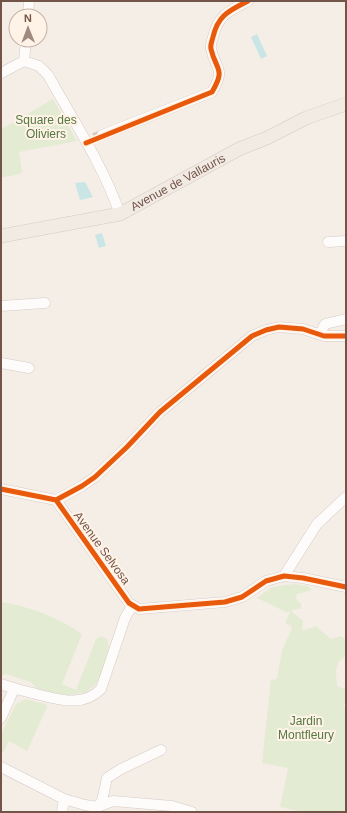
<svg xmlns="http://www.w3.org/2000/svg" width="347" height="813" viewBox="0 0 347 813" font-family="Arial,sans-serif">
  <rect width="100%" height="100%" fill="#f5eee7"/>
  <!-- green -->
  <path fill="#e3ebd2" d="M53,99L77,141L19,152L22,171L20,174L1,178V129Z
    M294,584L308,586L312,590L297,594L296,599L301,604V608L291,611L303,621L302,631L316,626L331,639L341,636L346,640V656L339,661L336,671L337,686L346,689V703H343L346,709V812H303L280,807L288,768L262,763L271,680L277,679L282,650L292,629L291,626L285,623L290,612H286L257,598L272,587Z
    M1,602C29,606 59,618 82,634L62,684L76,690L96,639L101,636L107,639L109,647L100,676L96,684L86,692L70,695L55,694L36,688L31,682L5,674L1,676Z
    M26,699L48,705L27,751L9,741L3,753L1,751V734L16,704Z"/>
  <!-- water -->
  <path fill="#cae5e5" d="M257,34L267,56L261,59L251,37Z
    M85,182L93,197L80,200L75,183Z
    M102,233L106,246L99,248L95,235Z"/>
  <g fill="none" stroke-linecap="round" stroke-linejoin="round">
    <!-- minor-tunnel -->
    <path stroke="#d4c8c0" stroke-width="10" stroke-dasharray="10 5" stroke-linecap="butt" d="M94,138L102,135"/>
    <defs>
      <path id="minor" d="M28,16L29,1
        M24,61L39,66L48,75C73,120 103,165 120,214
        M24,61L26,40
        M1,73L24,61
        M102,135L212,92C226,68 216,71 211,49C210,45 212,41 213,37C218,15 229,11 248,1
        M328,242L346,241
        M1,306L45,303
        M320,334L325,324L346,319
        M1,363L29,368
        M1,489L56,500L82,486L95,477L127,447L160,412L252,336L266,330L279,327L303,329L324,336H346
        M56,500L129,603L139,609L225,602L242,597L266,581L284,576L303,578L346,587
        M284,576L317,524L346,497
        M1,684C14,689 26,691 40,695C61,700 83,707 101,689L125,618L132,606
        M1,718L14,689
        M1,767L64,799L85,805L97,807L113,801L172,806L192,812
        M97,807L102,801L107,778L121,769L161,750
        M62,812L64,799"/>
      <g id="major">
        <path id="s1" d="M1,236L120,214L239,149L267,138L306,118L346,104"/>
      </g>
    </defs>
    <!-- minor casing -->
    <use href="#minor" stroke="#d4cac5" stroke-width="11"/>
    <!-- major casing -->
    <use href="#major" stroke="#d4c9c4" stroke-width="14"/>
    <!-- minor -->
    <use href="#minor" stroke="#fefcfb" stroke-width="10"/>
    <!-- major -->
    <use href="#major" stroke="#f2ebe4" stroke-width="13"/>
    <defs>
      <path id="cycleway" d="M86,143L212,92C226,68 216,71 211,49C210,45 212,41 213,37C218,15 229,11 248,1
        M1,489L56,500L82,486L95,477L127,447L160,412L252,336L266,330L279,327L303,329L324,336H346
        M56,500L129,603L139,609L225,602L242,597L266,581L284,576L303,578L346,587"/>
    </defs>
    <!-- cycleway casing -->
    <use href="#cycleway" stroke="#fff3e7" stroke-width="8"/>
    <!-- cycleway -->
    <use href="#cycleway" stroke="#e8590c" stroke-width="5"/>
  </g>
  <g text-anchor="middle" dominant-baseline="central" stroke-width="4" stroke-linejoin="round" paint-order="stroke">
    <!-- park labels -->
    <g font-size="12" fill="#567842" stroke="#fff3e7">
      <text x="46" y="120">Square des<tspan x="46" dy="14">Oliviers</tspan></text>
      <text x="306" y="721">Jardin<tspan x="306" dy="14">Montfleury</tspan></text>
    </g>
    <!-- street labels -->
    <g font-size="12" fill="#725449" stroke="#fff3e7">
      <text stroke="none"><textPath href="#s1" startOffset="187">Avenue de Vallauris</textPath></text>
      <text transform="translate(102 548) rotate(54)">Avenue Selvosa</text>
    </g>
  </g>
  <!-- border -->
  <rect width="347" height="813" fill="none" stroke="#725449" stroke-width="4"/>
  <!-- north arrow -->
  <g transform="translate(28 28) rotate(359)"><circle r="19" fill="#fff3e7" stroke="#c7b3a8"/>
  <path d="M0-3L7 15L0 10L-7 15Z" fill="#a08a80"/>
  <text y="-6" font-size="11" font-weight="bold" text-anchor="middle" fill="#725449">N</text>
  </g>
</svg>
